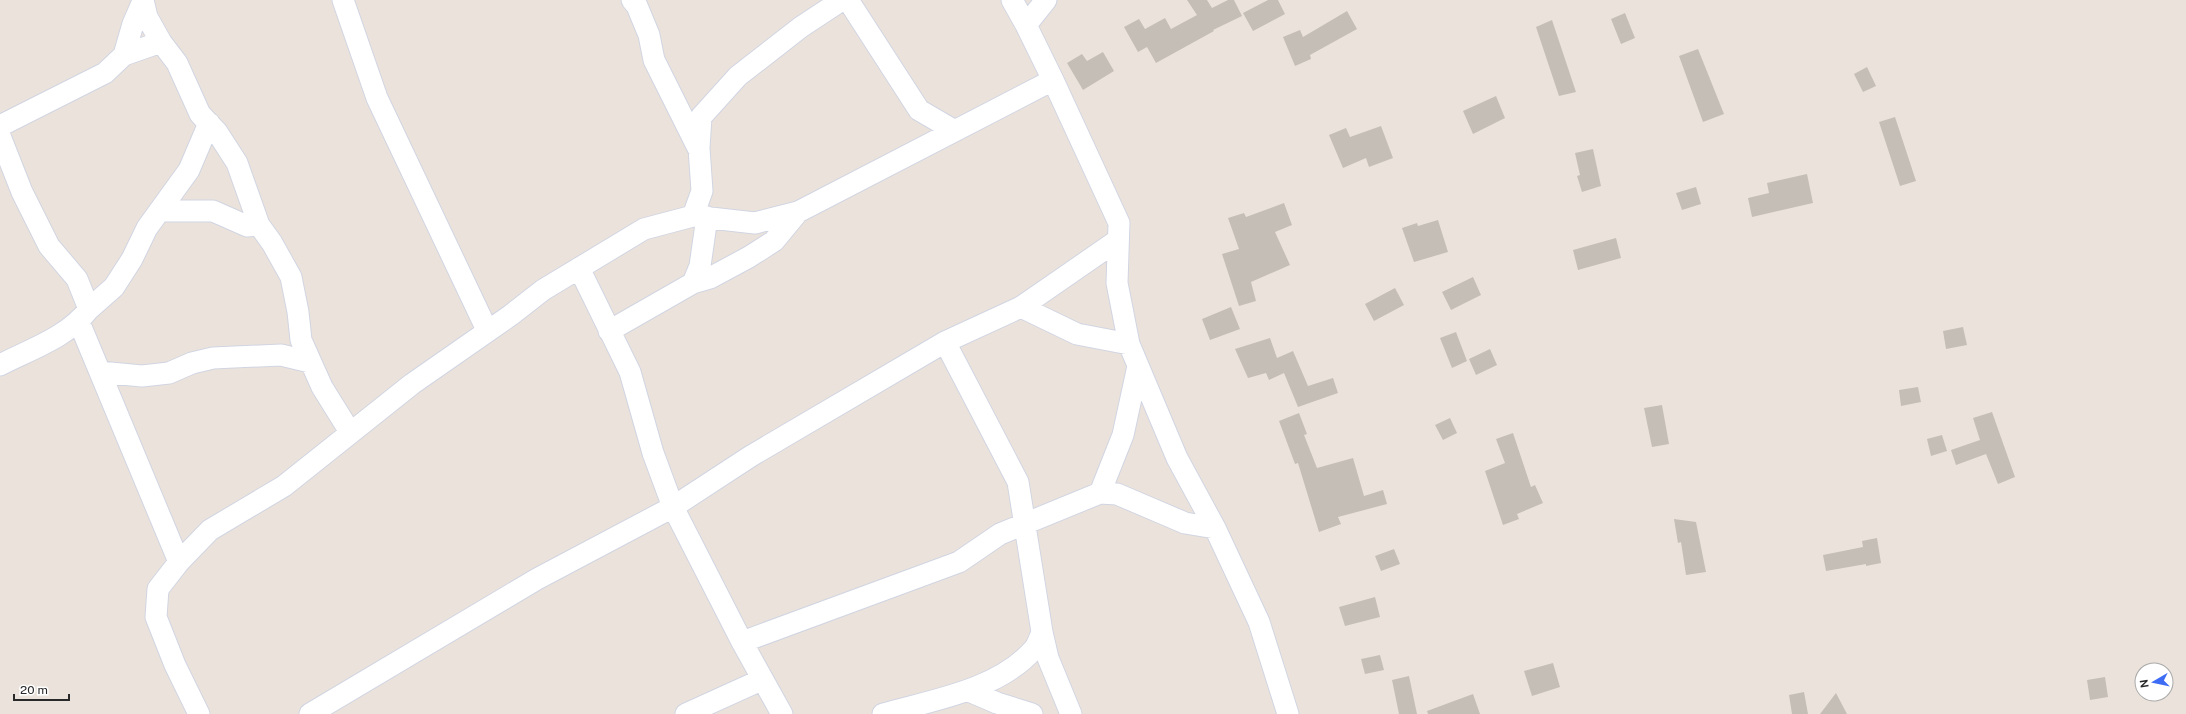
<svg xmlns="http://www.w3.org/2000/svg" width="2186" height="714" viewBox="0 0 2186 714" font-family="'Public Sans',sans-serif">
  <rect width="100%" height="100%" fill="#ebe3db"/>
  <!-- building -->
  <path fill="#c4beb7" d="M1187,0H1207L1212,8L1228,0H1234L1242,16L1213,30L1214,31L1156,63L1147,47L1138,52L1124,27L1139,19L1145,29L1165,18L1171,29L1197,15Z
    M1268,0H1278L1285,14L1253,31L1243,13Z
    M1347,11L1357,29L1310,55L1311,59L1295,66L1283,37L1300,30L1303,37Z
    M1625,13L1635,38L1621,44L1611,19Z
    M1552,20L1576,92L1559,96L1536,27Z
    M1698,49L1724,114L1703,122L1679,56Z
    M1103,52L1114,71L1083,90L1067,63L1082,54L1087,61Z
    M1867,67L1876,86L1863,92L1854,74Z
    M1496,96L1505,118L1473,134L1463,111Z
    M1895,117L1916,181L1900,186L1879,122Z
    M1381,126L1393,158L1369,167L1366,158L1343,168L1329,135L1346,128L1350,137Z
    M1593,149L1601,186L1582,192L1577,176L1580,175L1575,153Z
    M1807,174L1813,203L1752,217L1748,198L1769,193L1767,183Z
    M1696,187L1701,204L1682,210L1676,193Z
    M1284,203L1292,225L1275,232L1290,265L1251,282L1256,301L1239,306L1222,254L1239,249L1228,218L1244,213L1246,217Z
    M1438,220L1448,252L1414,262L1402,228L1417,223L1418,226Z
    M1616,238L1621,258L1578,270L1573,250Z
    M1473,277L1481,295L1451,310L1442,292Z
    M1395,288L1404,305L1374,321L1365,304Z
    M1231,307L1240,329L1210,340L1202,319Z
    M1963,327L1967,345L1946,349L1943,331Z
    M1456,332L1467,361L1452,368L1440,338Z
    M1270,338L1277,358L1293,351L1308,386L1333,378L1338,393L1298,407L1284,373L1269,380L1266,373L1248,378L1235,349Z
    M1490,349L1497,365L1476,375L1469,359Z
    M1918,387L1921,402L1901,406L1899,390Z
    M1662,405L1669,444L1652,447L1644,408Z
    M1992,412L2015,477L1998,484L1986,454L1956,465L1951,450L1980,440L1973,418Z
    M1299,413L1307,434L1304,435L1317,468L1353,458L1364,496L1383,490L1387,504L1338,517L1341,524L1319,532L1298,463L1295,464L1279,421Z
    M1450,418L1457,433L1443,440L1435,425Z
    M1513,433L1531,487L1535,485L1543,503L1517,514L1519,519L1503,525L1485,471L1505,463L1496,439Z
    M1942,435L1947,451L1931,456L1927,439Z
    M1674,519L1696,522L1706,572L1686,575L1681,542L1678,543Z
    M1877,538L1881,563L1866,566V564L1826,571L1823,555L1863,547L1862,541Z
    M1394,549L1400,564L1381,571L1375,556Z
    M1375,597L1380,617L1345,626L1339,607Z
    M1380,655L1384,670L1365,674L1361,659Z
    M1553,663L1560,687L1532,696L1524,671Z
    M1409,676L1417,714H1399L1392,680Z
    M2105,677L2108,697L2090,700L2087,680Z
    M1804,692L1808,714H1792L1789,695Z
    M1836,693L1847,714H1820Z
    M1473,694L1480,714H1428L1427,711Z"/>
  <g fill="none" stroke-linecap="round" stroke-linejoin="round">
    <defs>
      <path id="minor" d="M143,0L147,17L161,42L177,63L200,114L217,132L237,163L259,225L272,243L291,277L298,312L301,340L322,387L350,432
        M343,0L377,98L487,330
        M632,0L637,6L649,35L654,60L698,148
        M848,0L919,110L955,131
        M1012,0L1026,25L1053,80L1119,223L1117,283L1129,344L1177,458L1215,528L1259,622L1288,714
        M1026,25L1046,0
        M124,55L133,24L143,1
        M0,126L105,73L124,55L161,42
        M0,136L22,192L49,246L77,279L89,309C68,337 31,349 0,365
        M160,211H213L247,226L259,225
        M693,216L702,191L699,148L701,117L738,76L801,27L842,0
        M579,268L630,372L653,453L673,507L742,642L782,714
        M693,283L700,266L707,217
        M1021,307L1077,334L1129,344
        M89,309L114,287L132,259L147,228L189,170L209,123
        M79,322L179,562
        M609,331L693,283L710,278L749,257L774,241L798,212
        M945,342L1018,482L1042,632L1048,658L1071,714
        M100,372L142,376L169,373L192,363L213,358L281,355L310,362
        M1100,493L1123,435L1138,366
        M742,642L959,562L1000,534L1100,493L1117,494L1185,523L1215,528
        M969,691L997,703L1032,714
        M199,714L175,665L156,617L158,589L179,562L210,530L284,486L412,384L511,315L543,290L644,229L693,216L755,223L798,212L1053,80
        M310,714L537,579L673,507L751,456L945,342L1021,307L1118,240
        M686,714L761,680
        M883,714C933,700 998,690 1034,649C1038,644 1040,637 1042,632"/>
    </defs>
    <!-- minor casing -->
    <use href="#minor" stroke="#d1d5e2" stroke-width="23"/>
    <!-- minor -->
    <use href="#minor" stroke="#fff" stroke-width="21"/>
  </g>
  <!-- north arrow -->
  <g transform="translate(2154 682) rotate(261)"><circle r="19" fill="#ffffff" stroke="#a9a9a9"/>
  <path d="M0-3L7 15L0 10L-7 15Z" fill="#3e6cf5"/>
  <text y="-6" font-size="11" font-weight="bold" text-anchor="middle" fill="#292929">N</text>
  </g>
  <!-- scale -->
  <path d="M14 694v6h55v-6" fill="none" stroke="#292929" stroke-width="2"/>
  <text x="20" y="694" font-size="12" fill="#292929" stroke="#ffffff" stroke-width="3" paint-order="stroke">20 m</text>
</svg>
